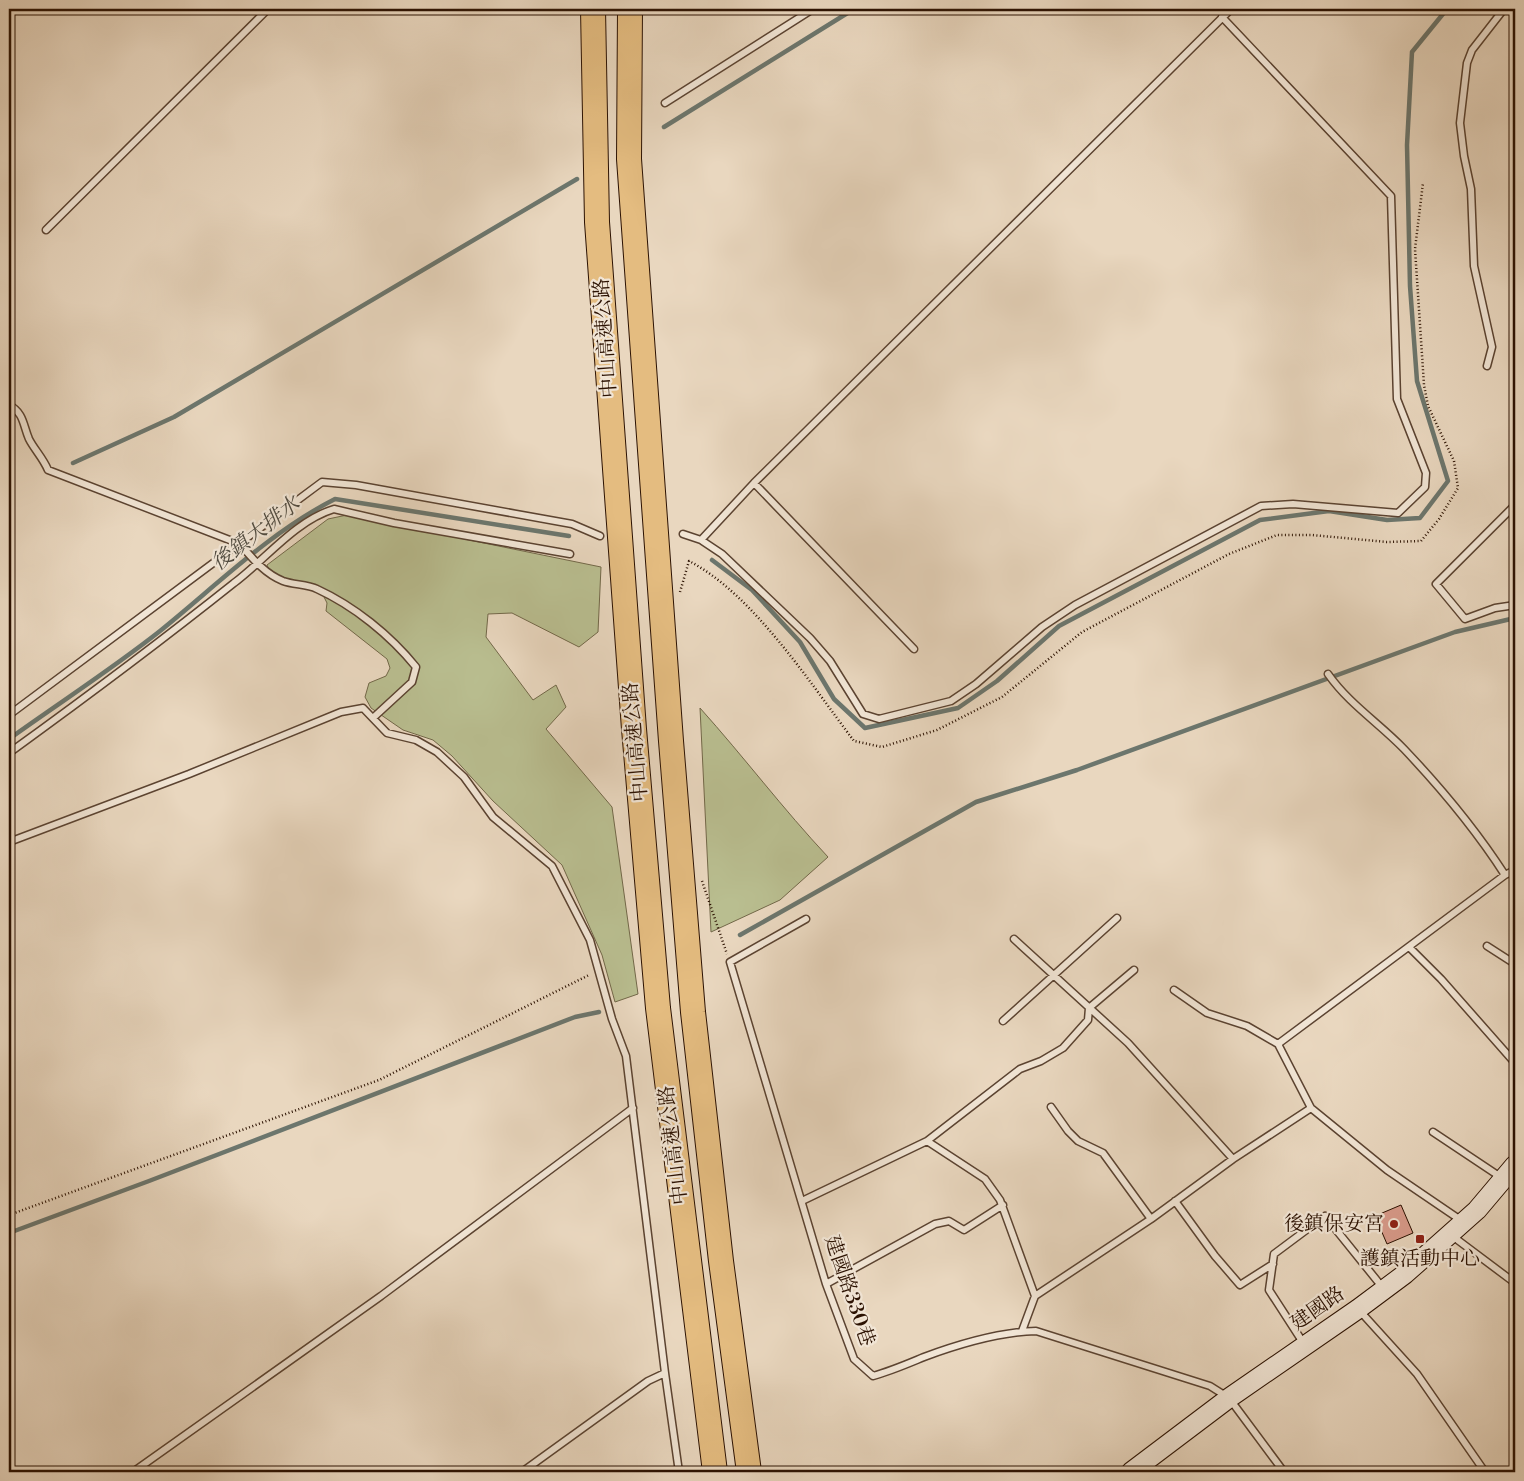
<svg xmlns="http://www.w3.org/2000/svg" width="1524" height="1481" viewBox="0 0 1524 1481" font-family="'Libre Bodoni','Noto Serif TC',serif">
  <rect width="100%" height="100%" fill="#e9d7bf"/>
  <filter id="stains"><feTurbulence type="fractalNoise" baseFrequency=".004" numOctaves="4"/><feColorMatrix values="0 0 0 0 .2 0 0 0 0 .09 0 0 0 0 .02 0 0 0 .5 -.17"/></filter>
  <radialGradient id="worn" r=".72"><stop offset=".6" stop-color="#630" stop-opacity="0"/><stop offset="1" stop-color="#630" stop-opacity=".3"/></radialGradient>
  <!-- green -->
  <path fill="#b9be90" stroke="#726849" d="M347,515L601,567L598,632L579,647L512,613L488,614L486,637L533,700L556,685L566,707L546,729L612,807L638,994L615,1002L602,955L562,865L493,801L452,756L433,740L403,730L371,708L365,697L369,683L386,676L390,668L387,659L326,611L327,603L322,593L271,574L267,565L328,519Z
    M700,708C744,757 783,809 828,857L780,900L711,932Z"/>
  <g fill="none" stroke-linecap="round" stroke-linejoin="round">
    <!-- stream -->
    <path stroke="#6c766d" stroke-width="4.5" d="M664,127L854,9
      M73,463L174,417L577,179
      M712,560L752,590L800,642L834,699L865,728L958,708L997,681L1059,626L1260,520L1329,511L1387,520L1420,518L1448,481L1417,381L1410,286L1407,145L1412,52L1447,9
      M9,739C59,703 112,669 160,631C217,585 270,532 335,499L569,536
      M740,935L976,802L1077,770L1455,632L1515,618
      M9,1233L149,1181L575,1017L599,1012"/>
  </g>
  <!-- building -->
  <path fill="#d99c8c" stroke="#2c1202" d="M1401,1205L1413,1233L1387,1244L1375,1216Z"/>
  <g fill="none" stroke-linecap="round" stroke-linejoin="round">
    <defs>
      <path id="lane" d="M665,103L813,9
        M46,230L268,9
        M1487,366L1492,347L1474,266L1471,189L1464,156L1460,123L1467,63L1472,50L1504,9
        M9,405C24,413 23,425 29,439C34,449 43,458 48,470L240,544C252,558 265,574 283,581C294,585 307,584 317,589C354,606 390,635 416,667L412,682L374,717
        M754,483L914,649
        M1515,505L1436,584L1465,619L1495,608L1515,605
        M683,534L701,540L722,554L810,638L830,661L863,714L879,719L951,701L976,684L1042,627L1075,605L1261,506L1293,504L1398,513L1425,487L1426,473L1397,399L1391,196L1222,17
        M701,540L754,483L1231,9
        M1328,674C1349,704 1379,723 1404,749C1441,788 1476,830 1505,875
        M9,715L322,482L356,485L572,524L600,536
        M9,753C85,698 160,642 234,583C266,559 295,521 334,509L394,523L570,554
        M9,842L189,774L341,712L363,708L387,733L416,740L437,752L464,777L493,817L552,866L590,940L612,1019L626,1056L665,1373L679,1472
        M806,919L730,962L826,1284L854,1359L873,1376C891,1371 907,1364 924,1357C959,1344 999,1332 1036,1331L1210,1386L1229,1398L1284,1472
        M1014,939L1128,1043L1233,1159
        M1487,946L1515,964
        M1409,947L1441,979L1515,1063
        M1174,990L1207,1013L1247,1026L1278,1044
        M1003,1021L1117,918
        M1051,1107L1068,1131L1078,1141L1103,1153L1151,1219
        M1433,1132L1502,1178
        M927,1141L985,1179L1000,1200L1035,1296
        M802,1201L927,1141L1020,1069L1041,1061L1063,1048L1088,1020L1089,1008L1134,970
        M1175,1201L1215,1256L1240,1285L1273,1264
        M1462,1221L1387,1170L1311,1108L1278,1044L1505,875L1515,870
        M1451,1235L1515,1283
        M826,1284L935,1224L949,1221L964,1230L1003,1205
        M1359,1310L1417,1374L1485,1472
        M1022,1331L1035,1296L1151,1219L1233,1159L1311,1108
        M1304,1344L1269,1290L1274,1254L1325,1216L1383,1288
        M133,1472L381,1296L633,1108
        M522,1472L648,1381L665,1373"/>
      <path id="secondary" d="M1131,1472L1229,1398L1358,1309L1405,1274L1477,1210L1515,1165"/>
      <path id="highway" d="M593,9L597,222L634,729L658,1008L715,1472
        M630,9L629,159L671,741L693,1012L721,1261L749,1472"/>
    </defs>
    <!-- lane casing -->
    <use href="#lane" stroke="#5b4331" stroke-width="9"/>
    <!-- secondary casing -->
    <use href="#secondary" stroke="#2c1202" stroke-width="21"/>
    <!-- highway casing -->
    <use href="#highway" stroke="#2c1202" stroke-width="26"/>
    <!-- path -->
    <path stroke="#2c1202" stroke-width="2.5" stroke-dasharray="1 2.5" stroke-linecap="butt" d="M680,592L689,561C753,594 810,683 854,741L882,747L937,730L1002,697L1082,632L1229,554L1277,535H1312L1387,542L1421,541L1439,519L1458,488L1454,461L1428,406L1424,385L1415,249L1423,183
      M702,881L727,954
      M9,1215L379,1080L589,975"/>
    <!-- lane -->
    <use href="#lane" stroke="#f1e5d5" stroke-width="6"/>
    <!-- secondary -->
    <use href="#secondary" stroke="#f1e5d5" stroke-width="19"/>
    <!-- highway -->
    <use href="#highway" stroke="#e4bc80" stroke-width="24"/>
  </g>
  <!-- markers -->
  <g fill="#8f2418" stroke="#f1e5d5" stroke-width="2">
    <circle cx="1394" cy="1224" r="5"/>
    <rect x="1415" y="1234" width="10" height="10" rx="2.5"/>
  </g>
  <g text-anchor="middle" dominant-baseline="central" stroke-width="4.5" stroke-linejoin="round" paint-order="stroke">
    <!-- street labels -->
    <g font-size="20" fill="#2c1202" stroke="#f1e5d5">
      <text transform="translate(606 338) rotate(-94)">中山高速公路</text>
      <text transform="translate(636 742) rotate(-95)">中山高速公路</text>
      <text transform="translate(674 1145) rotate(-97)">中山高速公路</text>
      <text transform="translate(849 1291) rotate(71)">建國路330巷</text>
      <text transform="translate(1318 1309) rotate(-35)">建國路</text>
    </g>
    <!-- poi labels -->
    <g font-size="20" fill="#2c1202" stroke="#f1e5d5" text-anchor="end">
      <text x="1384" y="1224">後鎮保安宮</text>
      <text x="1420" y="1259" text-anchor="middle">護鎮活動中心</text>
    </g>
    <!-- water labels -->
    <g font-size="21" font-style="italic" fill="#514c41" stroke="#f1e5d5">
      <text transform="translate(256 534) rotate(-38)">後鎮大排水</text>
    </g>
  </g>
  <!-- margin -->
  <rect width="1524" height="1481" fill="none" stroke="#e9d7bf" stroke-width="30"/>
  <rect x="10" y="10" width="1504" height="1461" fill="none" stroke="#2c1202" stroke-width="2.5"/>
  <rect x="15" y="15" width="1494" height="1451" fill="none" stroke="#2c1202"/>
  <rect width="100%" height="100%" filter="url(#stains)"/>
  <rect width="100%" height="100%" fill="url(#worn)"/>
</svg>
